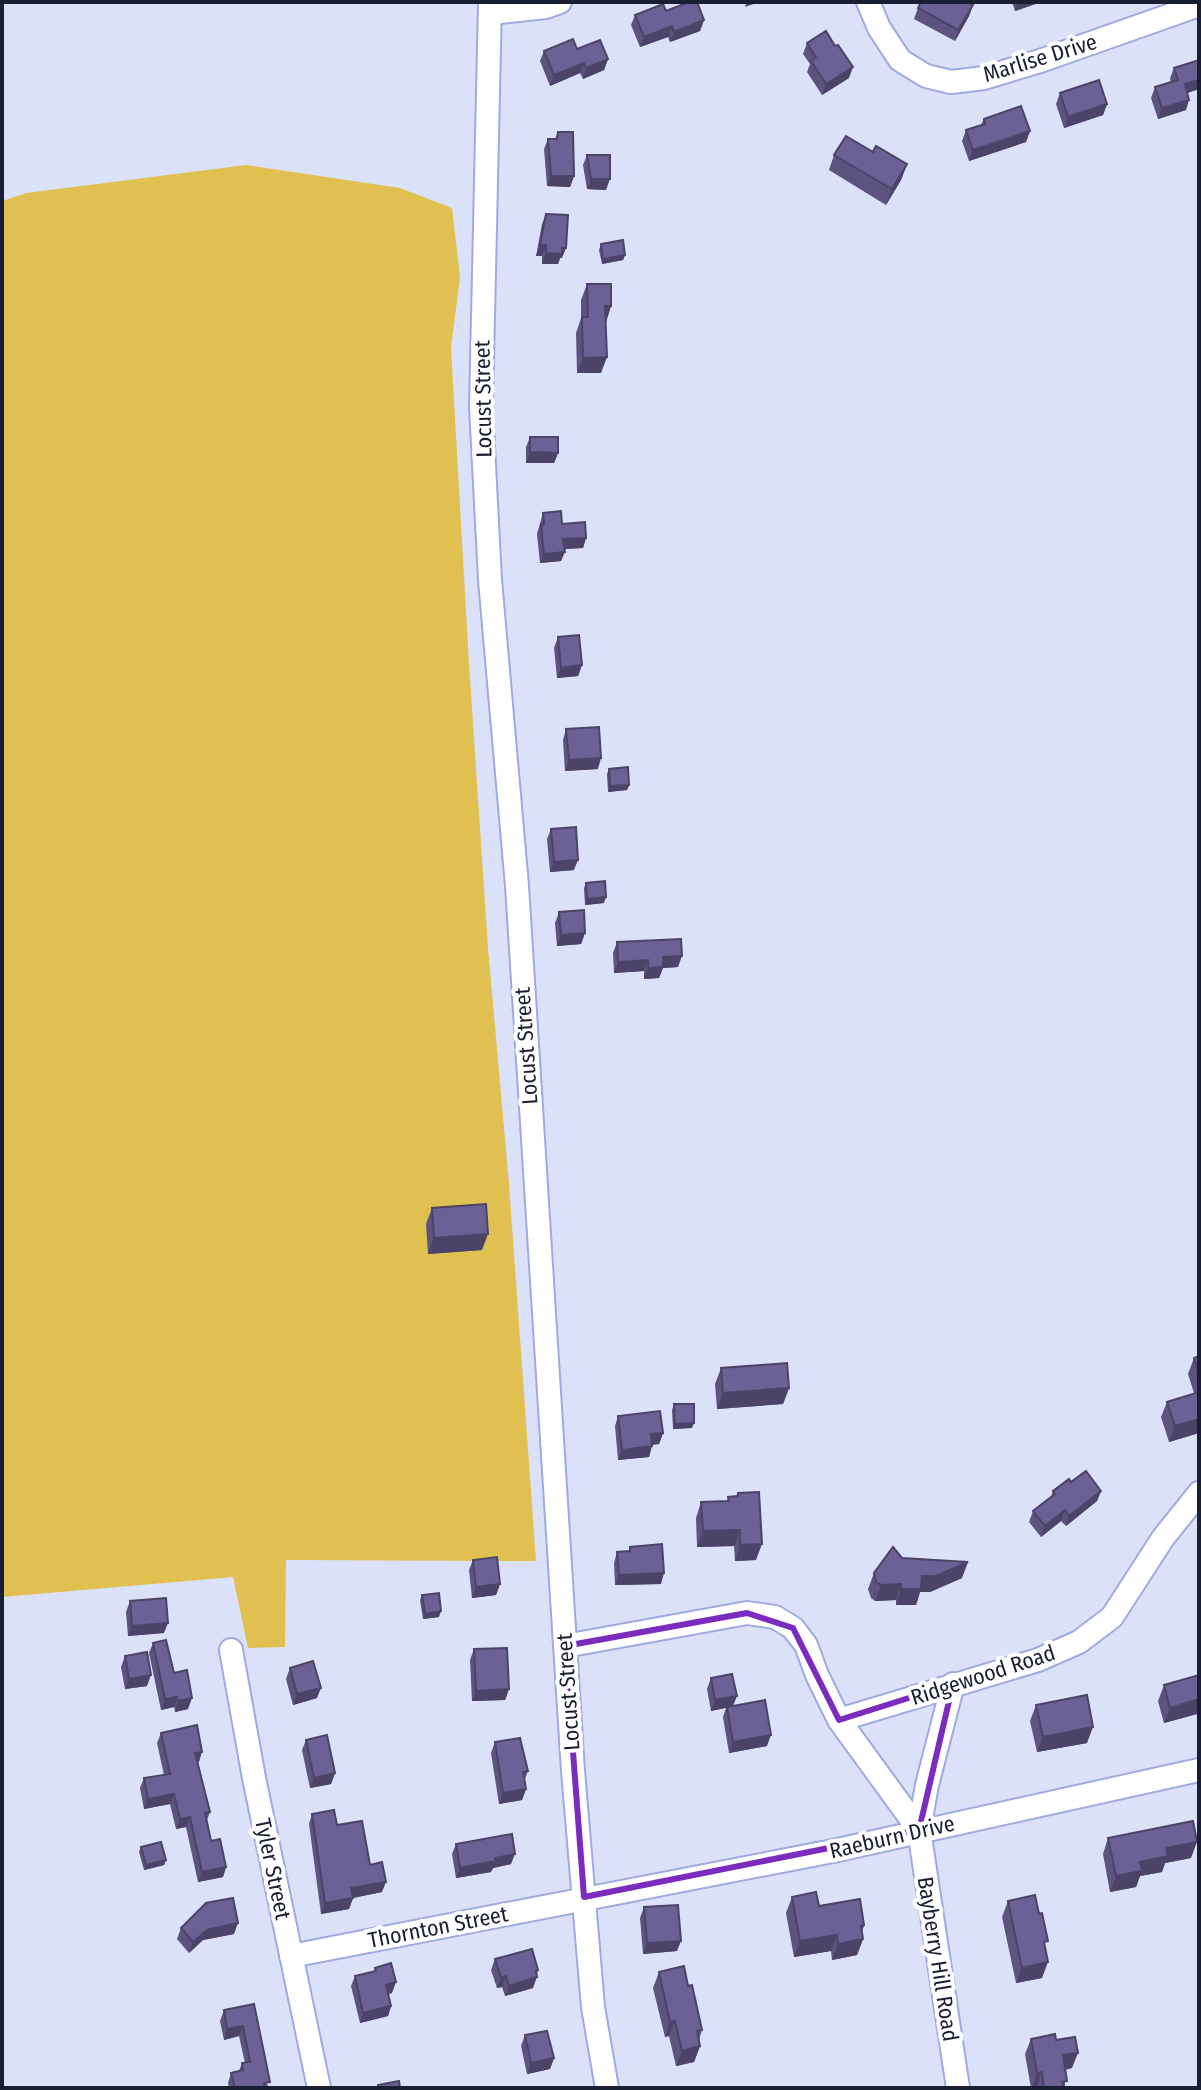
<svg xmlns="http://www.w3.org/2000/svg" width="1201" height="2090" viewBox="0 0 1201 2090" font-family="'Fira Sans Condensed',sans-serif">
  <rect width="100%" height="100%" fill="#dbe1f8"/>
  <!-- green -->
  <path fill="#e0c050" d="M246,165L400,188L452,208L460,277L451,348L469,664L488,948L509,1184L536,1561L286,1560L285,1647L248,1648L233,1577L2,1597V201L26,193Z"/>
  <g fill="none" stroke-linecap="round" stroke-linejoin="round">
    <defs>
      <path id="minor" d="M490,2L481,407L490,580L517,886L573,1771L593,2007L607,2088
        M868,2L879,28L900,60L926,76L951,82L984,78L1040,61L1199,5
        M492,13L546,7L560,2
        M565,1646L747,1613L775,1617L793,1628L806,1645L817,1675L839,1720L919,1830L958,2088
        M231,1650L254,1778L319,2088
        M839,1720L1038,1660L1079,1642L1112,1617L1163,1538L1199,1493
        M919,1830L927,1785L953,1684
        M291,1956L833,1851L1199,1770"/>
    </defs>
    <!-- minor casing -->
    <use href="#minor" stroke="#9dabe2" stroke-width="26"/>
    <!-- minor -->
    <use href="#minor" stroke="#fff" stroke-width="22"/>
  </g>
  <!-- wall -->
  <path fill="#5c537f" d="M1012,2H1041L1015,11Z
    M973,5L969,16L955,41L914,19L918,8Z
    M666,11L704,20L700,31L670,42L668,37L640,47L631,25L635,15Z
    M807,43L849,78L822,95L807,72L810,64L803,54Z
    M577,49L608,59L604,70L583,79L580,73L550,86L540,61L544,51Z
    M1199,60V89L1187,93L1186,110L1158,119L1151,98L1155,87L1171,82L1170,78L1174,68Z
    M1060,93L1107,104L1103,115L1064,128L1056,104Z
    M984,119L1030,131L1026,142L969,161L962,141L966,130L981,125Z
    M558,132L574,176L570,187L547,186L544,149L548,139H555Z
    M873,152L907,164L901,180L886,205L829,170L834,155Z
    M587,155L606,190L587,189L583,165Z
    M546,214L562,258H560L558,264H542V256H536L542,224Z
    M601,244L625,255L623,260L602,264L599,250Z
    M587,284L611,306L606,322L601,373H577L576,333L581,318V300Z
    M530,437L558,453L554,463H526V447Z
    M543,513L586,538L583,548L564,549L561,561L540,563L537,534Z
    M558,637L582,665L578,676L557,678L554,648Z
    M566,729L598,769L565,771L563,740Z
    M609,769L629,785L627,790L608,792L607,774Z
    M551,829L574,870L550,872L547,839Z
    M586,883L604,903L585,905L584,888Z
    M559,912L585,933L581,944L557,946L555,923Z
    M617,942L678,967L663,968L659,978L644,979V971L614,973L613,953Z
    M432,1208L482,1250L428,1254L426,1224Z
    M1199,1356V1433L1169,1442L1161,1417L1167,1402L1194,1393L1188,1374L1194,1358Z
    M721,1368L789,1388L783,1404L717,1409L715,1384Z
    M674,1404L692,1428L673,1429L672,1410Z
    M618,1416L663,1433L659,1444L652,1445L649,1457L618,1460L615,1426Z
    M1071,1482L1101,1491L1097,1501L1066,1526L1061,1521L1041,1537L1029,1522L1033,1511L1051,1497L1053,1491Z
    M738,1493L756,1560L735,1561L734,1546L697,1547L696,1518L701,1502L727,1501L728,1497L736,1496Z
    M630,1547L661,1584L615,1585L614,1563L617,1552H628Z
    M902,1558L962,1578L930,1592H920L916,1605H896V1600L875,1601L871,1598L868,1589L874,1573Z
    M473,1560L500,1584L496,1595L472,1598L469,1570Z
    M422,1595L439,1617L423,1619L420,1600Z
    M130,1601L164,1633L128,1636L126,1612Z
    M153,1643L174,1673L188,1709L175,1712L174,1707L161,1710L149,1653Z
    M474,1649L509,1689L505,1700L472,1701L470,1660Z
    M125,1656L147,1686L125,1689L121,1667Z
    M290,1668L317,1698L293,1705L286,1679Z
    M1199,1675V1719L1197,1714L1164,1723L1158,1701L1164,1685Z
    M711,1678L733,1705L767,1746L729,1753L723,1717L726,1708L711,1711L707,1689Z
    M1036,1705L1087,1743L1037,1752L1030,1721Z
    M161,1733L199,1762H198L210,1812L207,1820L211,1841L226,1867L223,1877L198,1882L186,1827L176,1829L170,1804L144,1809L140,1788L144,1778L164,1775L157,1743Z
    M306,1740L335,1773L331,1784L310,1788L302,1750Z
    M495,1742L528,1771L525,1779L526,1789L522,1800L499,1804L491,1753Z
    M312,1814L337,1825L370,1865L382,1892L353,1898L349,1909L321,1914L309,1824Z
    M1108,1838L1191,1858L1165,1863L1162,1872L1140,1876L1136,1887L1110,1892L1103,1854Z
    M456,1844L511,1864L493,1868L491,1872L456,1878L452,1854Z
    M141,1847L166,1860L164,1865L144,1870L139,1852Z
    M792,1897L864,1925L862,1932L863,1939L857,1955L832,1960L831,1951L794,1957L786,1913Z
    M1008,1901L1039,1914L1045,1949L1042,1978L1016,1983L1002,1917Z
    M644,1907L677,1951L643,1954L640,1918Z
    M181,1928L234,1934L203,1940L189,1953L177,1939Z
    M495,1959L537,1975V1977L533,1988L505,1996L502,1987L497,1988L491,1970Z
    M375,1968L392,1993L388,1994L391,2006L388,2016L360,2023L351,1986L355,1976L374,1971Z
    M659,1972L688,1986L702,2030L699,2040L700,2046L694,2062L676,2066L669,2036L665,2037L653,1988Z
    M254,2004L268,2088H229L228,2083L231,2073L239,2071L242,2063H245L239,2036L224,2040L220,2021L224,2010Z
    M525,2035L554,2058L550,2069L527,2074L521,2046Z
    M1031,2039L1056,2040L1072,2068L1065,2070V2088H1031L1025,2054Z"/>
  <!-- shaded-wall -->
  <path fill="#4b4468" d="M747,2H759L745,7Z
    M1018,2H1041L1015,11Z
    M973,5L969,16L955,41L958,30Z
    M704,20L700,31L670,42L674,32Z
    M672,26L668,37L640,47L644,37Z
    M608,59L604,70L583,79L586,68Z
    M584,63L580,73L550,86L554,75Z
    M853,67L849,78L822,95L826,84Z
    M1199,80V89L1181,95L1185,84Z
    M1189,100L1186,110L1158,119L1162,108Z
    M1107,104L1103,115L1064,128L1068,117Z
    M1030,131L1026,142L969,161L973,150Z
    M907,164L901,180L886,205L892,189Z
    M551,176H574L570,187L547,186Z
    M591,179H610L606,190L587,189Z
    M540,245H546L542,256H536Z
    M562,248H566L562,258H560L558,264H542L546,253Z
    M625,255L623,260L602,264L603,259Z
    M605,306H611L606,322Z
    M607,357L601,373H577L583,358Z
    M530,452L558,453L554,463H526Z
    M586,538L583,548L560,549L563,539Z
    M565,552L561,561L540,563L544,554Z
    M582,665L578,676L557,678L561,668Z
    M601,758L598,769L565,771L569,760Z
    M629,785L627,790L608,792L610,786Z
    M578,860L574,870L550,872L554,862Z
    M606,897L604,903L585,905L587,899Z
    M585,933L581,944L557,946L561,935Z
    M682,956L678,967L663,968L659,978L644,979L648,968L663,957Z
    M648,960L644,971L614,973L618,962Z
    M488,1234L482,1250L428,1254L434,1238Z
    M789,1388L783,1404L717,1409L723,1393Z
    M1199,1419V1433L1169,1442L1175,1426Z
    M694,1423L692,1428L673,1429L675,1424Z
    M663,1433L659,1444L647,1445L651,1434Z
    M652,1446L649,1457L618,1460L622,1450Z
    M1101,1491L1097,1501L1066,1526L1069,1516Z
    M1065,1510L1061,1521L1041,1537L1045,1526Z
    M740,1530L734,1546L697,1547L703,1531Z
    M762,1544L756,1560L735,1561L740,1545Z
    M968,1562L962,1578L930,1592H920L916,1605H896L901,1589L922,1576Z
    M664,1573L661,1584L615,1585L619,1575Z
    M500,1584L496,1595L472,1598L476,1587Z
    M901,1584L896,1600L875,1601L881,1585Z
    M441,1611L439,1617L423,1619L425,1614Z
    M168,1623L164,1633L128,1636L132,1626Z
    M151,1675L147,1686L125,1689L129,1679Z
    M321,1688L317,1698L293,1705L297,1694Z
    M509,1689L505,1700L472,1701L476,1691Z
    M737,1696L733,1706L711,1711L715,1700Z
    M177,1697L174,1707L161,1710L165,1699Z
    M192,1698L188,1709L175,1712L178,1701Z
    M1199,1699V1708L1197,1714L1164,1723L1170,1708Z
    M1093,1727L1087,1743L1037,1752L1043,1737Z
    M771,1735L767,1746L729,1753L733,1742Z
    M202,1752L199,1762L192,1763L195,1753Z
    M335,1773L331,1784L310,1788L314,1778Z
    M526,1789L522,1800L499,1804L503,1793Z
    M174,1794L170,1804L144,1809L148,1799Z
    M190,1817L186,1827L176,1829L180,1819Z
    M1197,1842L1191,1858L1165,1863L1162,1872L1140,1876L1136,1887L1110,1892L1116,1876L1140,1862L1166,1848Z
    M515,1854L511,1864L493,1868L491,1872L456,1878L460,1868L495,1858Z
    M166,1860L164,1865L144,1870L146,1865Z
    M226,1867L223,1877L198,1882L202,1872Z
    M386,1882L382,1892L347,1899L351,1888Z
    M353,1898L349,1909L321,1914L325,1903Z
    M238,1923L234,1934L203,1940L189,1953L193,1942L207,1930Z
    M864,1925L859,1940L863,1939L857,1955L832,1960L838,1944L861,1926Z
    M837,1935L831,1951L794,1957L800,1941Z
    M681,1941L677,1951L643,1954L647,1943Z
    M1048,1962L1042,1978L1016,1983L1022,1968Z
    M538,1970L533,1988L505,1996L509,1986Z
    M506,1976L502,1987L497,1988L501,1978Z
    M396,1982L392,1993L382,1995L386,1985Z
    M391,2006L388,2016L360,2023L363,2013Z
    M675,2021L669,2036L665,2037L670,2022Z
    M243,2026L239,2036L224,2040L227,2029Z
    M700,2046L694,2062L676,2066L682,2051Z
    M1078,2053L1072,2068L1057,2071L1063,2055Z
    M554,2058L550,2069L527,2074L531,2063Z
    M1042,2072L1036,2088H1032L1037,2073Z"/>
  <!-- building -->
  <path fill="#6b6194" stroke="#4b4468" stroke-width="2" d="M689,2H697L704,20L674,32L672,26L644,37L635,15L663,4L666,11Z
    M921,2H967L973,5L958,30L918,8Z
    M826,31L835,46L838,45L853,67L826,84L811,61L816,58L807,43Z
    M573,39L577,49L600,40L608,59L586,68L584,63L554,75L544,51Z
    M1199,60V80L1185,84L1189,100L1162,108L1155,87L1178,80L1174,68Z
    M1099,80L1107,104L1068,117L1060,93Z
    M1021,106L1030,131L973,150L966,130L985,124L984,119Z
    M558,132H573L574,176H551L548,139H557Z
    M846,136L873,152L876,146L907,164L892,189L834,155Z
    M587,155H610V179H591Z
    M546,214L568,215L566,248H562V254L546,253V245H540Z
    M623,240L625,255L603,259L601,244Z
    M587,284H611V306H605L607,357L583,358L582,317H588Z
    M530,437H558V453L530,452Z
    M561,511L562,524L585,522L586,538L563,539L565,552L544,554L541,525L544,524L543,513Z
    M579,635L582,665L561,668L558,637Z
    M599,727L601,758L569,760L566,729Z
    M628,767L629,785L610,786L609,769Z
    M576,827L578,860L554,862L551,829Z
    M605,881L606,897L587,899L586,883Z
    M584,910L585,933L561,935L559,912Z
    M681,939L682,956L663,957V967L648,968V960L618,962L617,942Z
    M486,1204L488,1234L434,1238L432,1208Z
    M1199,1356V1374L1194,1358Z
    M787,1363L789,1388L723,1393L721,1368Z
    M1199,1392V1419L1175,1426L1167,1402Z
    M674,1404H694V1423L675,1424Z
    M660,1411L663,1433L651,1434L652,1446L622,1450L618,1416Z
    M1086,1471L1101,1491L1069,1516L1065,1510L1045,1526L1033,1511L1055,1494L1053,1491L1069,1479L1071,1482Z
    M759,1492L762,1544L740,1545V1530L703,1531L701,1502L729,1501L728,1497L738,1496V1493Z
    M662,1544L664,1573L619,1575L617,1552L630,1551V1547Z
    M893,1547L902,1558L968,1562L936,1576H922L921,1589H901V1584L881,1585L876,1582L874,1573Z
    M497,1557L500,1584L476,1587L473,1560Z
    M439,1593L441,1611L425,1614L422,1595Z
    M166,1598L168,1623L132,1626L130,1601Z
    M166,1640L174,1673L187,1670L192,1698L178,1701L177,1697L165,1699L153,1643Z
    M507,1648L509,1689L476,1691L474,1649Z
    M147,1652L151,1675L129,1679L125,1656Z
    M313,1661L321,1688L297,1694L290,1668Z
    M732,1674L737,1696L715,1700L711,1678Z
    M1199,1675V1699L1170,1708L1164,1685Z
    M1087,1695L1093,1727L1043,1737L1036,1705Z
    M765,1700L771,1735L733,1742L727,1707Z
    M197,1725L202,1752L195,1753L210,1812L205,1813L211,1841L220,1839L226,1867L202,1872L190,1817L180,1819L174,1794L148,1799L144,1778L170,1774L161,1733Z
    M327,1735L335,1773L314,1778L306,1740Z
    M520,1738L528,1771L523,1772L526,1789L503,1793L495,1742Z
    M334,1810L337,1825L362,1821L370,1865L382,1862L386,1882L351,1888L353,1898L325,1903L312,1814Z
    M1193,1821L1197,1842L1166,1848L1168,1856L1140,1862L1142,1871L1116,1876L1108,1838Z
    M512,1834L515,1854L495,1858V1861L460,1868L456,1844Z
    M161,1842L166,1860L146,1865L141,1847Z
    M816,1892L819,1906L860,1899L864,1925L861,1926L863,1939L838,1944L837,1935L800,1941L792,1897Z
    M1035,1895L1039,1914L1042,1913L1048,1941L1044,1942L1048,1962L1022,1968L1008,1901Z
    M233,1898L238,1923L207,1930L193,1942L181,1928L206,1903Z
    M678,1905L681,1941L647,1943L644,1907Z
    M532,1949L538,1970L536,1971L537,1977L509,1986L506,1976L501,1978L495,1959Z
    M391,1963L396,1982L386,1985L391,2006L363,2013L355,1976L376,1971L375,1968Z
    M684,1966L688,1986L692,1985L702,2030L697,2031L700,2046L682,2051L675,2021L670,2022L659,1972Z
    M254,2004L270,2082L264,2083L265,2088H235L231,2073L243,2070L242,2063L250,2062L243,2026L227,2029L224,2010Z
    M547,2031L554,2058L531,2063L525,2035Z
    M1055,2034L1056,2040L1075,2037L1078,2053L1063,2055L1067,2081L1062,2082L1064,2088H1044L1042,2072L1037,2073L1031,2039Z
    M399,2081L400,2088H378V2085Z"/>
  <!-- marked area -->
  <path fill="none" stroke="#7b2cbf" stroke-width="6" stroke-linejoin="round" d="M747,1613L793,1628L839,1720L953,1684L919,1830L584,1897L565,1646Z"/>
  <g text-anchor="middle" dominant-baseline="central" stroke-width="8" stroke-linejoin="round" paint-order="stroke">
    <!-- street labels -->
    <g font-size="22" fill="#191e33" stroke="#fff">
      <text transform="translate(1040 58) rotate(-17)">Marlise Drive</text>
      <text transform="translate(483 399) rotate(-91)">Locust Street</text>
      <text transform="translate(526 1046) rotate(-94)">Locust Street</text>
      <text transform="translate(983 1675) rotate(-18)">Ridgewood Road</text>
      <text transform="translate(568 1692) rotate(-94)">Locust Street</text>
      <text transform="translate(892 1837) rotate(-13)">Raeburn Drive</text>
      <text transform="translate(273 1869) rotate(78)">Tyler Street</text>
      <text transform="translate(438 1927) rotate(-11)">Thornton Street</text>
      <text transform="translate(938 1959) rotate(81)">Bayberry Hill Road</text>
    </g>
  </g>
  <!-- border -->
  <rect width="1201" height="2090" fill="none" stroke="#191e33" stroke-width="8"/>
</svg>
